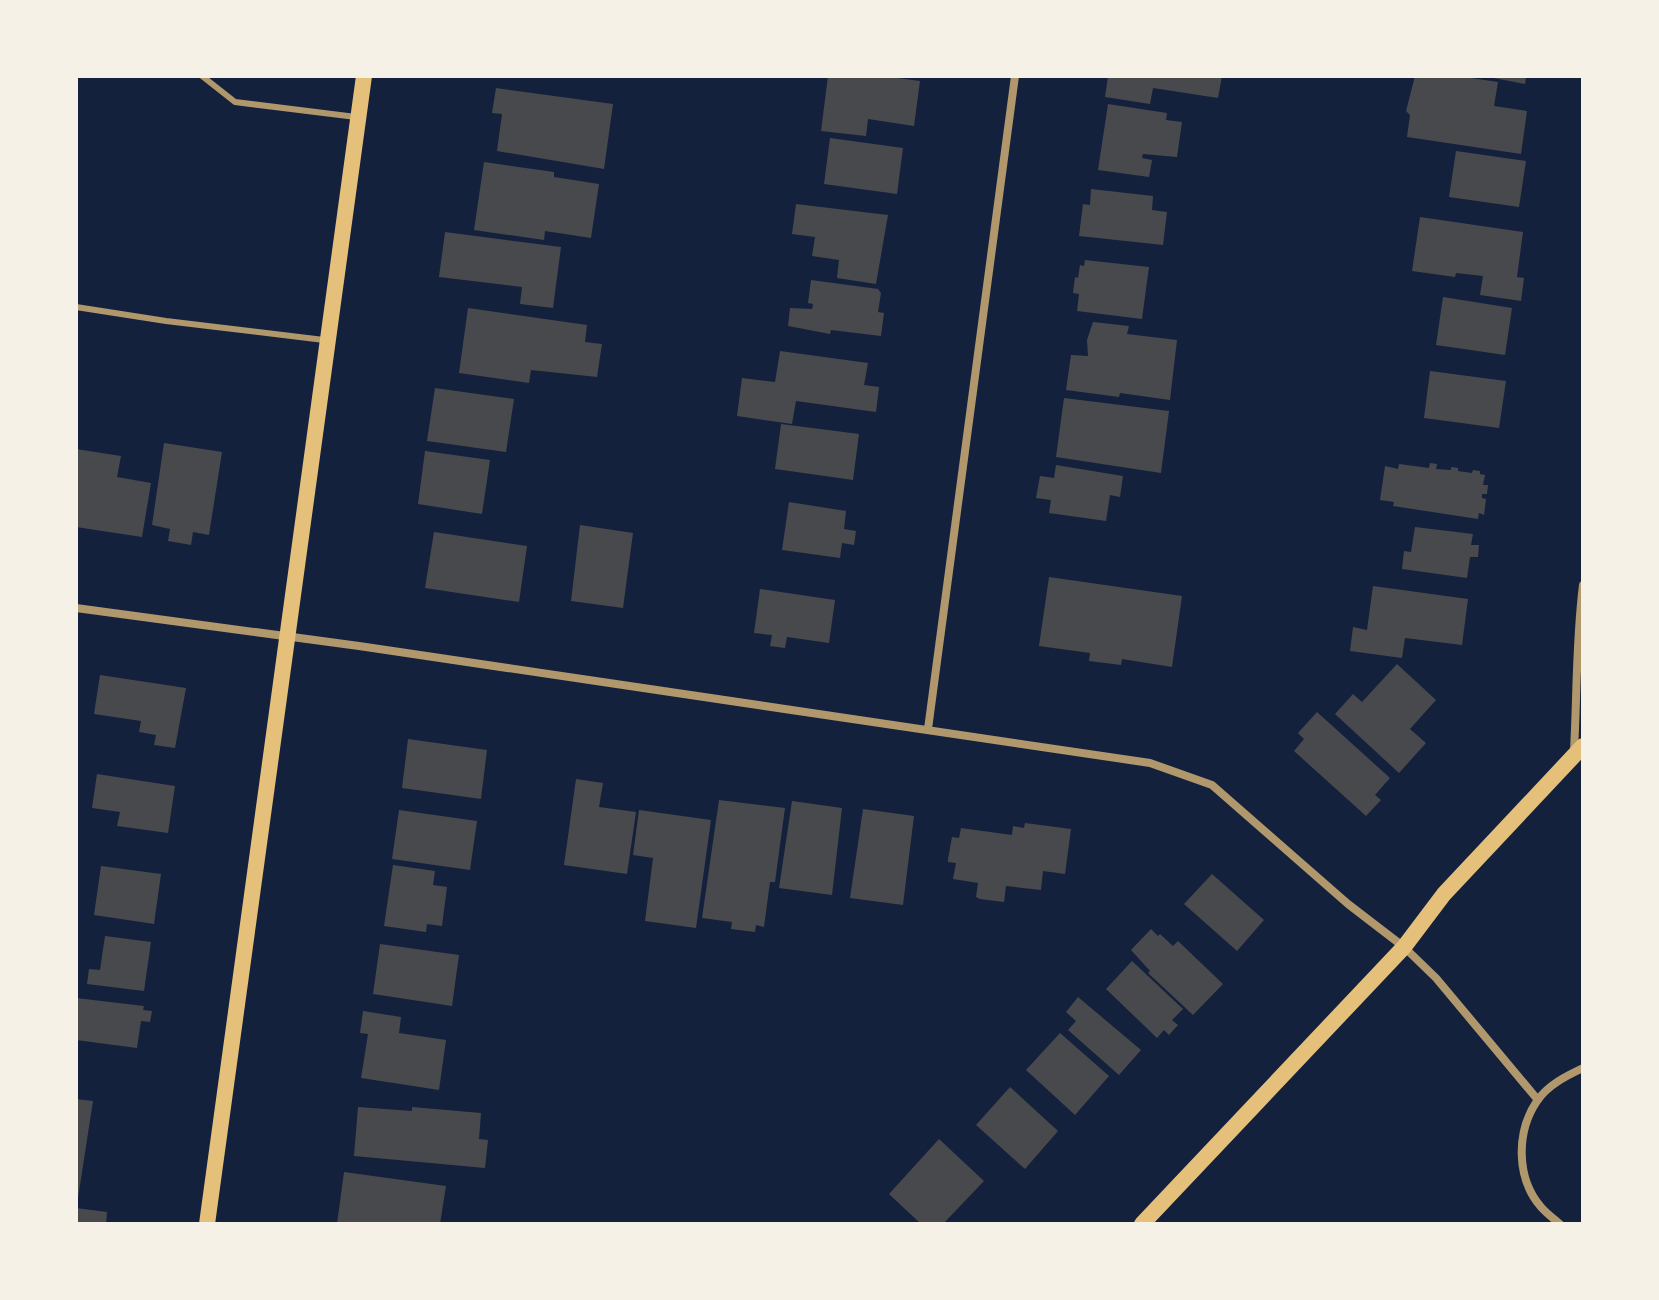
<svg xmlns="http://www.w3.org/2000/svg" width="1659" height="1300" viewBox="0 0 1659 1300" font-family="'DM Sans',sans-serif">
  <rect width="100%" height="100%" fill="#14213d"/>
  <!-- building -->
  <path fill="#48494c" d="M828,76H882L920,81L914,126L868,119L866,136L821,131Z
    M1108,76H1222L1218,98L1153,88L1150,104L1105,97Z
    M1415,76H1457L1498,82L1494,106L1527,111L1521,154L1407,137L1410,115L1406,111Z
    M1483,76H1526L1525,84Z
    M496,88L613,104L604,169L497,151L502,114L492,113Z
    M1108,104L1167,113L1166,120L1182,122L1177,157L1143,154L1142,158L1152,160L1149,177L1098,170Z
    M830,138L903,148L897,194L824,184Z
    M1456,151L1526,161L1519,207L1449,197Z
    M484,162L554,172V177L599,184L591,238L545,231L544,240L474,230Z
    M1091,189L1153,196L1152,210L1167,212L1163,245L1079,236L1083,204L1090,205Z
    M796,204L888,215L876,284L837,278L839,260L812,256L815,237L792,234Z
    M1420,217L1523,232L1517,277L1524,278L1521,301L1480,295L1483,276L1456,273L1455,277L1412,271Z
    M445,232L561,247L553,308L520,304L522,287L439,277Z
    M1085,260L1149,267L1142,319L1077,311L1079,294L1073,293L1075,277L1078,278L1080,265L1084,266Z
    M811,280L878,289L881,293L878,312L884,313L881,336L831,330L830,334L788,326L790,308L812,309L813,304L808,303Z
    M1443,297L1512,308L1505,355L1436,345Z
    M468,308L587,325L585,342L602,344L597,377L531,370L529,383L459,373Z
    M1093,322L1129,326L1127,334L1177,340L1170,400L1120,393L1119,397L1066,390L1071,355L1088,356L1087,340Z
    M780,351L868,363L864,385L879,387L876,412L796,401L792,424L737,416L742,378L775,382Z
    M1430,371L1506,381L1499,428L1424,418Z
    M435,388L514,399L506,452L427,441Z
    M1064,398L1169,411L1161,473L1056,457Z
    M781,424L859,434L853,480L775,469Z
    M164,443L222,452L209,535L193,532L191,545L168,541L170,529L152,525Z
    M76,449L121,456L117,477L151,483L142,537L76,527Z
    M425,451L490,460L482,514L418,504Z
    M1430,463L1437,464L1436,469L1451,470V467L1458,468V471L1472,473L1473,470L1480,471V474L1485,475L1483,485H1488L1487,494H1482V498L1486,499L1484,515L1479,513L1478,519L1393,506L1394,502L1380,500L1385,466L1398,469L1399,464L1429,468Z
    M1056,465L1123,476L1120,497L1110,495L1106,521L1049,513L1051,500L1036,498L1040,476L1054,478Z
    M789,502L846,511L844,529L856,531L854,545L842,543L840,558L782,550Z
    M580,525L633,533L623,608L571,601Z
    M1415,527L1473,534L1471,545H1479L1478,557H1470L1467,578L1402,569L1404,551L1411,552Z
    M434,532L527,546L519,602L425,588Z
    M1049,577L1182,596L1172,667L1122,659L1121,665L1089,661L1090,653L1039,646Z
    M1373,586L1468,599L1462,645L1405,638L1402,658L1350,651L1353,627L1367,630Z
    M760,589L835,600L829,643L787,637L785,648L770,646L772,635L754,633Z
    M1397,664L1436,700L1410,729L1426,743L1399,773L1335,714L1353,694L1362,702Z
    M100,675L186,688L175,748L154,745L156,735L139,732L141,721L94,714Z
    M1317,712L1390,778L1375,795L1381,800L1366,816L1294,751L1304,739L1298,733Z
    M408,739L487,750L481,799L402,788Z
    M97,774L175,786L168,833L117,826L120,812L92,808Z
    M576,779L603,783L599,807L636,812L627,874L564,865Z
    M719,800L785,808L775,882H770L764,927L756,925L755,932L731,929L732,922L702,918Z
    M792,801L842,808L832,895L779,888Z
    M863,809L914,816L903,905L850,898Z
    M399,810L477,821L470,870L392,859Z
    M639,810L711,820L696,928L645,921L653,858L633,855Z
    M1025,823L1071,829L1065,874L1043,871L1041,890L1006,886L1004,902L980,899L976,897L978,883L953,879L956,863L948,862V859L952,837L959,838L961,828L1012,835L1013,826L1024,828Z
    M393,865L435,871L433,885L447,887L442,926L427,924L426,932L384,926Z
    M101,866L161,874L154,924L94,915Z
    M1212,874L1264,920L1237,951L1184,904Z
    M1151,929L1158,936L1160,934L1173,946L1178,941L1223,984L1193,1015L1148,973L1150,971L1131,950Z
    M105,936L151,942L144,991L87,984L89,969L100,970Z
    M380,944L459,955L452,1006L373,994Z
    M1132,961L1183,1009L1172,1020L1178,1025L1169,1035L1164,1030L1157,1038L1106,989Z
    M1078,997L1141,1050L1119,1075L1068,1030L1076,1021L1066,1012Z
    M76,998L144,1006L143,1010L152,1011L150,1022L141,1021L137,1048L76,1040Z
    M363,1011L401,1017L399,1033L446,1040L439,1090L361,1078L368,1034L360,1033Z
    M1060,1033L1109,1076L1075,1115L1026,1070Z
    M1010,1087L1058,1131L1025,1169L976,1125Z
    M76,1099L93,1101L78,1198H76Z
    M358,1107L412,1111V1107L481,1113L479,1139L488,1140L485,1168L354,1156Z
    M939,1139L984,1181L943,1224H921L889,1194Z
    M344,1172L446,1186L440,1224H337Z
    M76,1208L107,1212L106,1224H76Z"/>
  <g fill="none" stroke-linecap="round" stroke-linejoin="round">
    <!-- service -->
    <path stroke="#b1986c" stroke-width="6" d="M202,76L235,102L356,117
      M76,307L166,321L324,340"/>
    <!-- minor -->
    <path stroke="#b1986c" stroke-width="8" d="M76,608L359,646L1150,763L1212,785L1348,904L1404,947L1436,978L1538,1100
      M928,729L1015,76
      M1574,751C1577,695 1576,640 1583,585
      M1560,1224C1554,1219 1546,1213 1541,1207C1516,1178 1516,1132 1537,1101C1548,1085 1566,1076 1583,1068"/>
    <!-- secondary -->
    <path stroke="#e5c07b" stroke-width="16" d="M207,1224L364,76
      M1142,1224L1404,947L1444,894L1583,746"/>
  </g>
  <!-- border -->
  <rect width="1659" height="1300" fill="none" stroke="#f6f1e7" stroke-width="156"/>
</svg>
